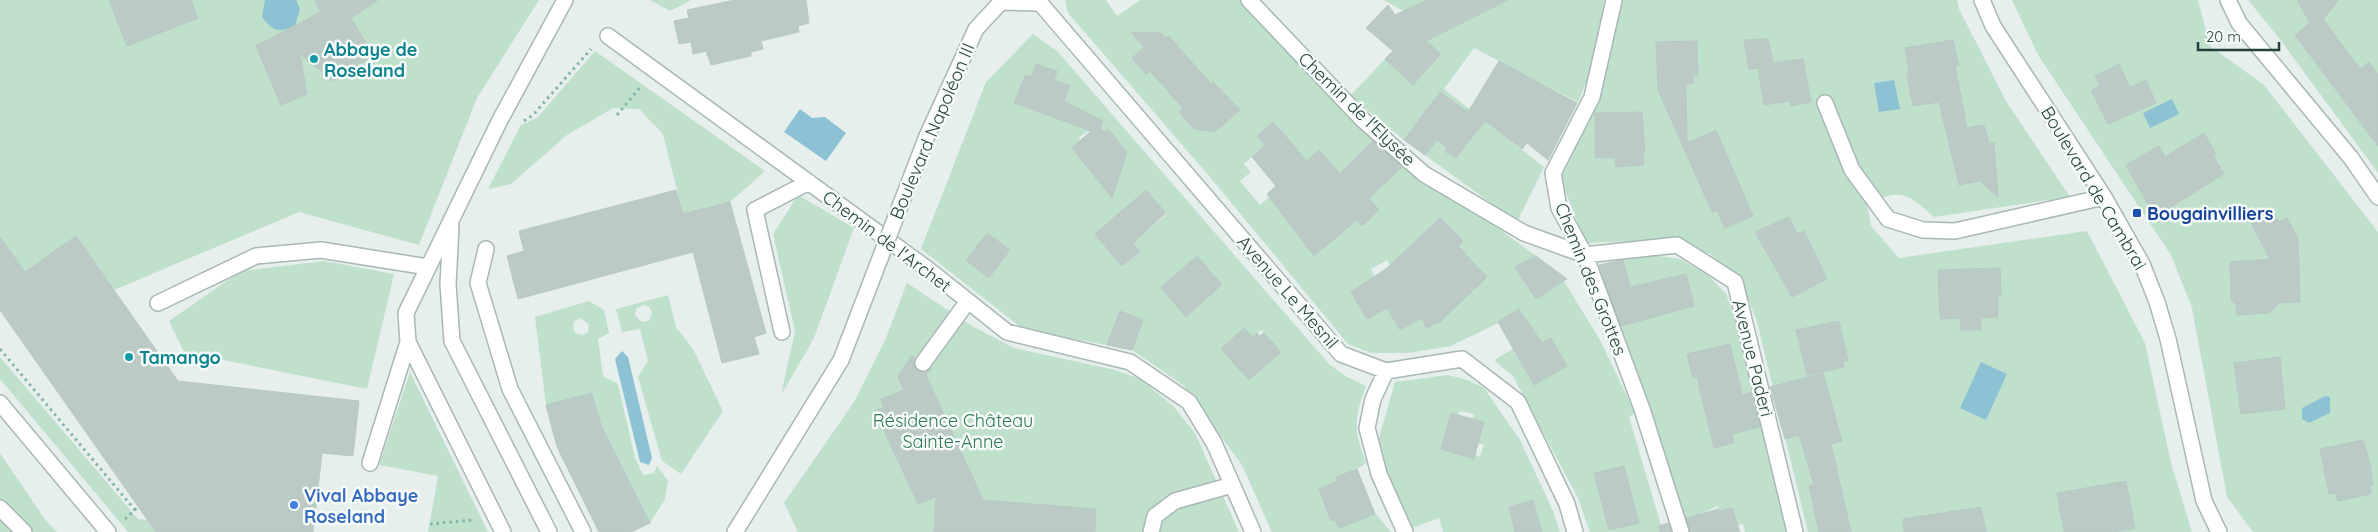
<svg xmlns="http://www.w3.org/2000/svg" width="2378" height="532" viewBox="0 0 2378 532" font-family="Quicksand,sans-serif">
  <rect width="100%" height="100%" fill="#e6efec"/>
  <!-- green -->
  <path fill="#bfe0cb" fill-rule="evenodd" d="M0,0H539L477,98L419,245L299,212L114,290L25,272L0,259Z
    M650,0H691L670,11Z
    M1065,0H1106L1117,16L1140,0H1242L1339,106L1377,138L1358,157H1382L1390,149L1536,256L1516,268L1536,299L1564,281L1600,340L1635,413L1629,417L1663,532H1590L1578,498L1513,376L1494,360L1513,349L1498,323L1451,346L1408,353H1371L1348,344L1210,177L1068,13ZM1157,33L1166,38L1170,37L1191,61L1150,71L1132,58L1144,47L1137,39ZM1215,82L1235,105L1232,108L1237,113L1215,132L1206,131L1200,123L1193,128L1179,112ZM1260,150L1287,182L1260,205L1240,181L1251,172L1244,164ZM1334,191L1362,225L1357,220L1314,255ZM1387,260L1397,275L1415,322L1400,330L1387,308L1367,319L1351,292L1375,277L1371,269ZM1551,338L1567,366L1534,385L1518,357ZM1624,466L1639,523L1610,530L1595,474Z
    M1384,0H1604L1597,56L1578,102L1474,48L1444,89L1544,167L1517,222L1404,140L1350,96L1421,21ZM1414,29L1441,55L1413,85L1386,59ZM1453,101L1483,124L1458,156L1428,133Z
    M1622,0H1957L1959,9L2006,101L2070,197L1934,217C1908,194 1900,187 1867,205L1871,226L1899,258L2087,231L2145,343L2171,463L2192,532H1808L1757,322L1742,282L1710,254L1666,240L1585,243L1559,174L1605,79Z
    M2012,0H2198L2210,46L2264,85L2378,232V532H2253L2227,497L2192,308L2171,255L2038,55Z
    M2248,0H2378V173L2279,38Z
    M1033,34L1058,52L1329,364L1347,377L1366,386C1354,420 1353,428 1366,463L1357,469L1375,513L1391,532H1272L1242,465L1183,385L1132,350L1023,329L921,249L986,82ZM1036,64L1049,68L1046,78L1069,86L1060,120L1014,103L1024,76L1031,77ZM1098,125L1104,132L1108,130L1127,152L1125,160L1104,178L1072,148L1080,141L1079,137ZM1146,190L1167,214L1133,243L1140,251L1122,265L1095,234ZM987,233L1010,250L989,278L967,259ZM1197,256L1222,286L1186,317L1162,287ZM1261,330L1281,352L1249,380L1237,367C1252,356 1247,342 1261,330Z
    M595,51L765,171L730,202L683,214L663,134L639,109L613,108L567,135L511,184L488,189L521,125L537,118Z
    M798,195L854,228L814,338L781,395L795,331L773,234Z
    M1652,255L1680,259L1708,275L1726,294L1741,332L1789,532H1745L1743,524L1738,525L1732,508L1719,511L1718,506L1695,516L1700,532H1687L1650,407L1593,266ZM1686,274L1694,306L1633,287ZM1704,407L1751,429L1732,434L1734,443L1714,448Z
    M324,261L394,274L367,389L184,352L169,321L241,271Z
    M907,283L972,326L1014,348L1115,370L1140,379L1173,406L1195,433L1239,532H798L784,503L854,402L886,338Z
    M668,295L676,327L693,349L723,411L681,474L662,461L638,377L648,361L640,329L622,332L616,309ZM643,305L649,307L652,312L650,320L645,322L640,321L635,315L636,309Z
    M589,301L604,310L609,333L598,339L603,376L618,384L635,458L643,475L654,473L657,466L668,481L665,499L650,523L601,425L593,393L546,405L535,317ZM580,318L589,324L588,332L583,335L575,333L573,328L574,322Z
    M0,357L138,519L147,520L156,532H128L0,379Z
    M410,372L488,532H428L438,476L379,465Z
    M1448,375L1467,380L1484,388L1520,440L1553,511L1560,532H1542L1533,501L1509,507L1515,532H1443L1439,518L1409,529L1377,445L1395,382ZM1460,411L1474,414L1473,419L1484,422L1478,443L1484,445L1480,456L1475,455L1473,458L1441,449L1451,413L1458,415Z
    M0,453L46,521L57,532H0Z"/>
  <!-- water -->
  <path fill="#8dc2d5" d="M265,0H296L300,9L295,26C278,33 273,31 262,17Z
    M1894,80L1900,109L1879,112L1874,83Z
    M2172,99L2179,114L2150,128L2143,113Z
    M800,109L812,118L825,117L846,133L826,161L784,132Z
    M622,351L628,357L652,458L649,465L640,462L615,359Z
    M1981,362L2007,374L1986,420L1960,408Z
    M2325,396L2330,397V413L2309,423L2302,419V408Z"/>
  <!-- building -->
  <path fill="#bbcac5" stroke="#b8c9c4" d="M109,0H191L198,18L127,46Z
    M314,0H378L351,18L373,55L333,81L300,54L307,94L281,105L256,46L321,12Z
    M735,0H806L809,23L798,26L799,32L761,41L763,49L751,52V56L711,65L706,51L693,54L691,42L679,44L674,21L689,18L687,10Z
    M1427,0H1508L1426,41L1441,54L1413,85L1385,59L1393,51L1366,28L1388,5L1395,15Z
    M2297,0H2339L2323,19L2360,69L2369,62L2378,74V146L2295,35L2310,23Z
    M1131,32L1160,33L1166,38L1169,36L1211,84L1214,82L1240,110L1215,132L1194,129L1179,112L1183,108L1150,71L1146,74L1132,58L1144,47Z
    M1768,39L1773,63L1803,59L1811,102L1791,106L1790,101L1764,105L1758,68L1749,69L1744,40Z
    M1953,40L1959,65L1955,66L1967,128L1981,125L1985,127L1989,143H1994L1998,197L1980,181L1959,185L1939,102L1913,106L1907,75L1909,73L1905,48Z
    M1697,41L1698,75H1693V83L1686,84L1687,143L1716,130L1753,216L1725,228L1717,210L1712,212L1658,90L1656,42Z
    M1499,61L1577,103L1548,160L1527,143L1522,149L1485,121L1456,158L1446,152L1447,148L1437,140L1425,155L1404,140L1440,92L1468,112Z
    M1036,64L1057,71L1054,80L1070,86L1064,101L1103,121L1100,128L1104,132L1108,129L1127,152L1112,198L1072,148L1091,131L1014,103L1025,75L1031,77Z
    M2119,64L2130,87L2146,80L2156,103L2108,124L2091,90L2100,86L2095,76Z
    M1642,112L1645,153H1643L1644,165L1616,167L1615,158H1595V113Z
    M1273,122L1307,161L1319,150L1340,174L1373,141L1402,167L1369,198L1379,210L1362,226L1357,220L1314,256L1267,194L1276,186L1252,157L1265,146L1257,136Z
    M2204,133L2216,154L2213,156L2224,174L2155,217L2126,165L2159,146L2165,157Z
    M676,190L683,214L730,202L766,333L754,337L759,354L722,363L693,252L518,299L507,256L524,251L519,231Z
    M1146,190L1166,213L1133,243L1140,251L1122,266L1095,234Z
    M2271,208L2279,222L2287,218L2298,238L2300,302L2279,303L2269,313L2237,315L2236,305L2231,300L2230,262L2270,259L2249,219Z
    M1789,217L1797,234L1804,231L1827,279L1792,297L1755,232Z
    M1440,218L1463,241L1458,246L1487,277L1440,322L1426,328L1422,318L1400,330L1387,308L1367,319L1351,292L1387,268Z
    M987,233L1010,250L989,278L966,260Z
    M76,236L178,381L359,401L353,456L322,453L313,532H156L0,310V237L25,272Z
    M1197,256L1222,285L1186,317L1161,287Z
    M1536,256L1567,279L1536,299L1515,267Z
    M1623,260L1630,287L1686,274L1694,306L1621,326L1599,265Z
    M2000,268L2001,296H1998V317L1981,318V330H1961L1960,318L1940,319L1938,270Z
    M1519,309L1542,343L1551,338L1567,366L1534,385L1498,322Z
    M1120,311L1143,320L1132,350L1107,345Z
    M1839,321L1848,360L1843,362L1844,367L1807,375L1796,330Z
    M1244,328L1253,337L1257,333L1259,336L1264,333L1281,352L1249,380L1221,349Z
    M1730,344L1742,395L1752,392L1760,427L1732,434L1734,443L1714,448L1697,377L1693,378L1687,354Z
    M912,355L915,358L914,366L918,371L926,372L932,368L926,375L983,500L1096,509L1095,532H934L936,497L918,504L875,411L884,407L881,399L904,390L898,377Z
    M2280,357L2285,409L2241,414L2234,363Z
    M1823,373L1842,441L1831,444L1851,532H1819L1809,486L1814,485L1799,435L1785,439L1770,387Z
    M592,393L601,425L650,523L631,532H599L557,447L546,405Z
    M1451,413L1484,422L1474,459L1441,449Z
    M2363,440L2370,464L2373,485L2370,486L2371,494L2338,501L2335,493L2329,494L2320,449Z
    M1624,466L1639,523L1609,530L1594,473Z
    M1357,469L1375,514L1339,528L1335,520L1331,521L1319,489L1338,481L1336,477Z
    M2126,481L2135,528L2114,532H2064L2057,493Z
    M1533,500L1542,532H1515L1509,507Z
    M1981,507L1986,532H1904L1903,519Z
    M1732,508L1740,532H1690L1686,518L1719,509V511Z
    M1668,523L1671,532H1660L1659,526Z"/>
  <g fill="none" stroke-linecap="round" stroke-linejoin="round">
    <defs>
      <path id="minor" d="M1249,0L1363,120L1424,174L1524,233L1585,255L1677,245L1735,282L1795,532
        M1614,0L1592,97L1553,173L1559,208L1585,255L1642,409L1681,532
        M1982,0L1993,26L2104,197L2142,264L2157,302L2168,339L2204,501L2219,532
        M2228,0L2239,23L2351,158L2378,197
        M608,36L929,270L1007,332L1130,362L1189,402L1214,443L1253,532
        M1825,103L1852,170L1888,219L1923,230L1955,231L2104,197
        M927,136L976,29L1001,2L1040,3L1341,354L1386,371L1462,359L1518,402L1567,504L1575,532
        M451,226L448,284L452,341L549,532
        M486,249L478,283L510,389L583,532
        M158,303L256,256L321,250L428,267
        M782,332L755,210L809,182
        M923,363L968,301
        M1386,371L1373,399L1367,428L1379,474L1405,532
        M0,403L108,532
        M370,463L408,342
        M0,508L24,532
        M503,532L408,342L406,313L500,120L565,0
        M735,532L841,360
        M1151,532L1155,516L1175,501L1232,485"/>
    </defs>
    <!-- minor casing -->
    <use href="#minor" stroke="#a8b8b4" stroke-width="18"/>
    <!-- path -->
    <path stroke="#85b4aa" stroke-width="3" stroke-dasharray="2.5 4" stroke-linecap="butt" d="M617,115L642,85
      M524,121L533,115L591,49
      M0,349L135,510
      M125,519L138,507
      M430,524L474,520"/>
    <!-- minor -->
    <use href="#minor" stroke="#fff" stroke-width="15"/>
    <defs>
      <path id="minor-bridge" d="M841,360L927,136"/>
    </defs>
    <!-- minor-bridge casing -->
    <use href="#minor-bridge" stroke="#a8b8b4" stroke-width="18" stroke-linecap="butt"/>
    <!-- minor-bridge -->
    <use href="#minor-bridge" stroke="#fff" stroke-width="15"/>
  </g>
  <!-- markers -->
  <g fill="#0f9aa8" stroke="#f7fbf9" stroke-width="2">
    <circle cx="314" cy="59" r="5"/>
    <circle cx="129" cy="357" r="5"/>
  </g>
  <rect fill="#1a4fb4" stroke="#f7fbf9" stroke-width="2" x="2132" y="208" width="10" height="10" rx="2.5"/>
  <circle fill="#3f7fe0" stroke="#f7fbf9" stroke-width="2" cx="294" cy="505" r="5"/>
  <g text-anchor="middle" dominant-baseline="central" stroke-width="5" stroke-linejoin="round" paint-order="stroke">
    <!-- culture labels -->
    <g font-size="18" font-weight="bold" fill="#0d838f" stroke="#f7fbf9" text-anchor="start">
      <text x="324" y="49">Abbaye de<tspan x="324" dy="21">Roseland</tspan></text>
      <text x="139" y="357">Tamango</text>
    </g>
    <!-- street labels -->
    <g font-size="18" fill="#24423d" stroke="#f7fbf9">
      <text transform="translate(1357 109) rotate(44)">Chemin de l'Elysée</text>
      <text transform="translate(932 131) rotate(-67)">Boulevard Napoléon III</text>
      <text transform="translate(2094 188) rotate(59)">Boulevard de Cambrai</text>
      <text transform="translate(887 241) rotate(37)">Chemin de l'Archet</text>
      <text transform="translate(1591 279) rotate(68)">Chemin des Grottes</text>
      <text transform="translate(1288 292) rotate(49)">Avenue Le Mesnil</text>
      <text transform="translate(1753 358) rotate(76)">Avenue Paderi</text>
    </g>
    <!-- transit labels -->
    <g font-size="18" font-weight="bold" fill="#164399" stroke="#f7fbf9" text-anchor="start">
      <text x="2147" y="213">Bougainvilliers</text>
    </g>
    <!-- park labels -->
    <g font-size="18" fill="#2c7b53" stroke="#f7fbf9">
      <text x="953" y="420">Résidence Château<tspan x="953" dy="21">Sainte-Anne</tspan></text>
    </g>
    <!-- shop labels -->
    <g font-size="18" font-weight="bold" fill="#366cbe" stroke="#f7fbf9" text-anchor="start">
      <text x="304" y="495">Vival Abbaye<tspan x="304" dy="21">Roseland</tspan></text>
    </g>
  </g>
  <!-- scale -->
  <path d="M2198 42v8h81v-8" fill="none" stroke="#24423d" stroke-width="2.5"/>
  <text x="2206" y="42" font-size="15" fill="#24423d" stroke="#f7fbf9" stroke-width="4" paint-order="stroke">20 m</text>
</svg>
